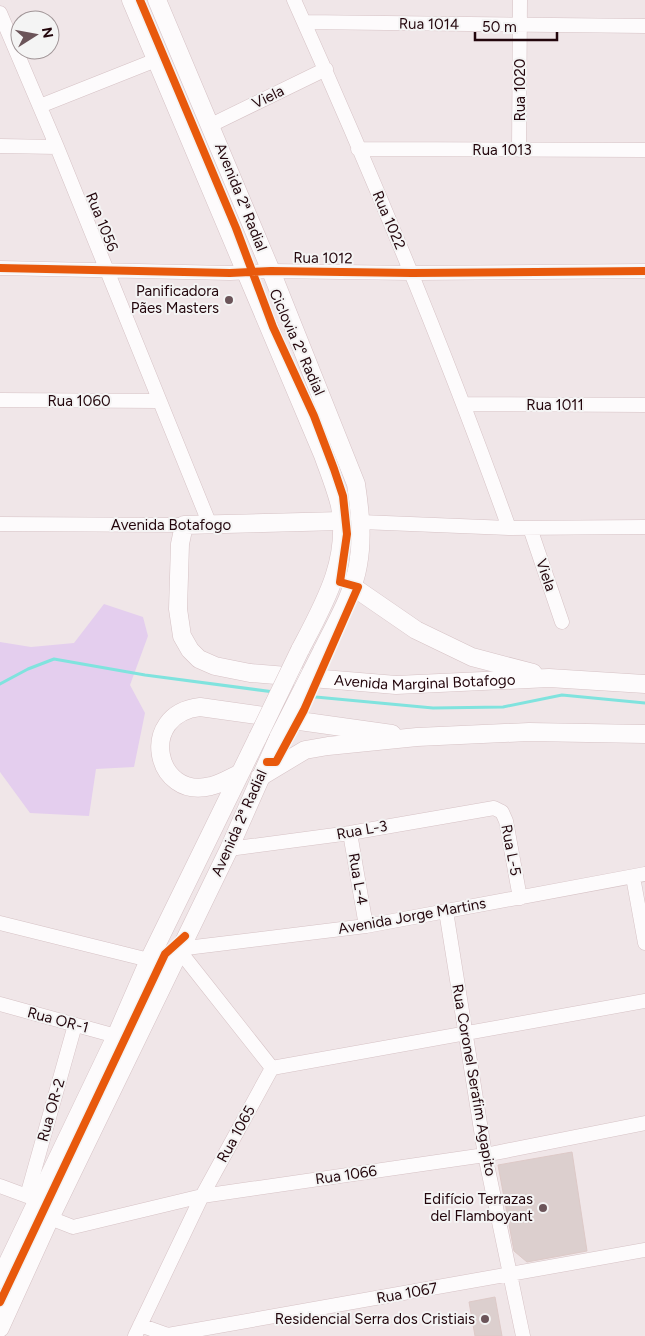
<svg xmlns="http://www.w3.org/2000/svg" width="645" height="1336" viewBox="0 0 645 1336" font-family="Figtree,sans-serif">
  <rect width="100%" height="100%" fill="#f0e6e8"/>
  <!-- green -->
  <path fill="#e4ceee" d="M104,604L143,617L148,636L130,685L145,713L134,767L96,769L89,816L30,813L0,772V642L31,647L74,643Z"/>
  <g fill="none" stroke-linecap="round" stroke-linejoin="round">
    <!-- stream -->
    <path stroke="#80e3de" stroke-width="3" d="M0,684L28,669L54,659L145,675L274,692
      M305,696L433,708L503,707L562,695L645,703"/>
  </g>
  <!-- building -->
  <path fill="#dccfce" stroke="#ddc9c7" d="M572,1152L587,1251L527,1262L514,1251L498,1165Z
    M495,1297L502,1336H475L469,1302Z"/>
  <g fill="none" stroke-linecap="round" stroke-linejoin="round">
    <defs>
      <path id="minor" d="M294,0C372,174 445,349 509,528
        M0,13L57,147L210,525
        M304,22L645,26
        M40,106L156,60
        M211,125L326,69
        M0,146L57,147
        M358,149L645,150
        M519,150L520,0
        M0,268L230,273L271,271L412,273L645,271
        M0,400L159,401
        M465,404L645,405
        M361,522L509,528L645,527
        M0,524L184,525
        M530,528L562,622
        M350,833L366,926
        M229,849L350,833L494,808L502,812L506,821L520,898
        M633,877L645,943
        M446,911L485,1155L523,1336
        M0,923L149,960
        M178,949L366,926L645,874
        M0,1004L116,1036
        M272,1068L645,1001
        M0,1186L27,1196H35
        M27,1196L75,1025
        M50,1218L73,1227L202,1196L485,1155L645,1123
        M140,1325L168,1335L645,1250
        M135,1336L202,1196L272,1068L178,949"/>
      <g id="major">
        <path d="M131,0L323,455C329,472 336,489 340,506C350,560 324,604 300,650"/>
        <path d="M157,0L271,271L356,484C360,511 363,538 358,565C353,595 335,624 322,651"/>
        <path id="s1" d="M341,521L184,525L180,544L178,609L182,636L190,650L199,659L215,666L250,673L396,685L549,678L645,684"/>
        <path d="M352,586L416,630L472,657L533,673"/>
        <path d="M239,774C230,778 221,784 211,786C155,801 137,714 200,707L392,734"/>
        <path d="M260,777L305,750L328,746L417,737L529,732L645,734"/>
        <path d="M0,1279L116,1036L149,960L258,737"/>
        <path d="M0,1328L50,1218L229,849L279,736"/>
      </g>
    </defs>
    <!-- minor casing -->
    <use href="#minor" stroke="#d6c2c5" stroke-width="15"/>
    <!-- major casing -->
    <use href="#major" stroke="#d6c2c5" stroke-width="19"/>
    <!-- minor -->
    <use href="#minor" stroke="#fdfbfc" stroke-width="14"/>
    <!-- major -->
    <use href="#major" stroke="#fdfbfc" stroke-width="18"/>
    <defs>
      <path id="major-bridge" d="M279,736L322,651
        M258,737L300,650"/>
    </defs>
    <!-- major-bridge casing -->
    <use href="#major-bridge" stroke="#d6c2c5" stroke-width="19" stroke-linecap="butt"/>
    <!-- major-bridge -->
    <use href="#major-bridge" stroke="#fdfbfc" stroke-width="18"/>
    <defs>
      <path id="cycleway" d="M140,0L236,228L273,327L314,416L334,469L343,496L347,534L340,582L358,587L304,710L276,762H267
        M0,268L230,273L271,271L412,273L645,271
        M0,1302L165,954L185,936"/>
    </defs>
    <!-- cycleway casing -->
    <use href="#cycleway" stroke="#f4f4f4" stroke-width="11"/>
    <!-- cycleway -->
    <use href="#cycleway" stroke="#e8590c" stroke-width="8"/>
  </g>
  <!-- markers -->
  <g fill="#6b5459" stroke="#f4f4f4" stroke-width="2">
    <circle cx="229" cy="300" r="5"/>
    <circle cx="543" cy="1208" r="5"/>
    <circle cx="485" cy="1319" r="5"/>
  </g>
  <g text-anchor="middle" dominant-baseline="central" stroke-width="4" stroke-linejoin="round" paint-order="stroke">
    <!-- street labels -->
    <g font-size="15" fill="#23060c" stroke="#f4f4f4">
      <text transform="translate(429 24) rotate(1)">Rua 1014</text>
      <text transform="translate(520 90) rotate(-90)">Rua 1020</text>
      <text transform="translate(268 97) rotate(-26)">Viela</text>
      <text x="502" y="150">Rua 1013</text>
      <text transform="translate(241 197) rotate(68)">Avenida 2ª Radial</text>
      <text transform="translate(389 220) rotate(67)">Rua 1022</text>
      <text transform="translate(102 222) rotate(68)">Rua 1056</text>
      <text transform="translate(323 258) rotate(1)">Rua 1012</text>
      <text transform="translate(297 342) rotate(66)">Ciclovia 2º Radial</text>
      <text x="79" y="401">Rua 1060</text>
      <text x="555" y="405">Rua 1011</text>
      <text x="171" y="525">Avenida Botafogo</text>
      <text transform="translate(546 575) rotate(71)">Viela</text>
      <text stroke="none"><textPath href="#s1" startOffset="526">Avenida Marginal Botafogo</textPath></text>
      <text transform="translate(239 823) rotate(-66)">Avenida 2ª Radial</text>
      <text transform="translate(362 830) rotate(-10)">Rua L-3</text>
      <text transform="translate(511 850) rotate(79)">Rua L-5</text>
      <text transform="translate(358 879) rotate(80)">Rua L-4</text>
      <text transform="translate(412 916) rotate(-10)">Avenida Jorge Martins</text>
      <text transform="translate(58 1020) rotate(15)">Rua OR-1</text>
      <text transform="translate(474 1080) rotate(80)">Rua Coronel Serafim Agapito</text>
      <text transform="translate(51 1110) rotate(-74)">Rua OR-2</text>
      <text transform="translate(236 1134) rotate(-61)">Rua 1065</text>
      <text transform="translate(346 1175) rotate(-8)">Rua 1066</text>
      <text transform="translate(407 1293) rotate(-10)">Rua 1067</text>
    </g>
    <!-- poi labels -->
    <g font-size="15" fill="#23060c" stroke="#f4f4f4" text-anchor="end">
      <text x="219" y="291">Panificadora<tspan x="219" dy="17">Pães Masters</tspan></text>
      <text x="533" y="1199">Edifício Terrazas<tspan x="533" dy="17">del Flamboyant</tspan></text>
      <text x="475" y="1319">Residencial Serra dos Cristiais</text>
    </g>
  </g>
  <!-- north arrow -->
  <g transform="translate(35 35) rotate(79)"><circle r="24" fill="#f4f4f4" stroke="#a09597"/>
  <path d="M0-4L9 19L0 12L-9 19Z" fill="#6b5459"/>
  <text y="-8" font-size="14" font-weight="bold" text-anchor="middle" fill="#23060c">N</text>
  </g>
  <!-- scale -->
  <path d="M475 32v8h82v-8" fill="none" stroke="#23060c" stroke-width="2.5"/>
  <text x="482" y="32" font-size="15" fill="#23060c" stroke="#f4f4f4" stroke-width="4" paint-order="stroke">50 m</text>
</svg>
